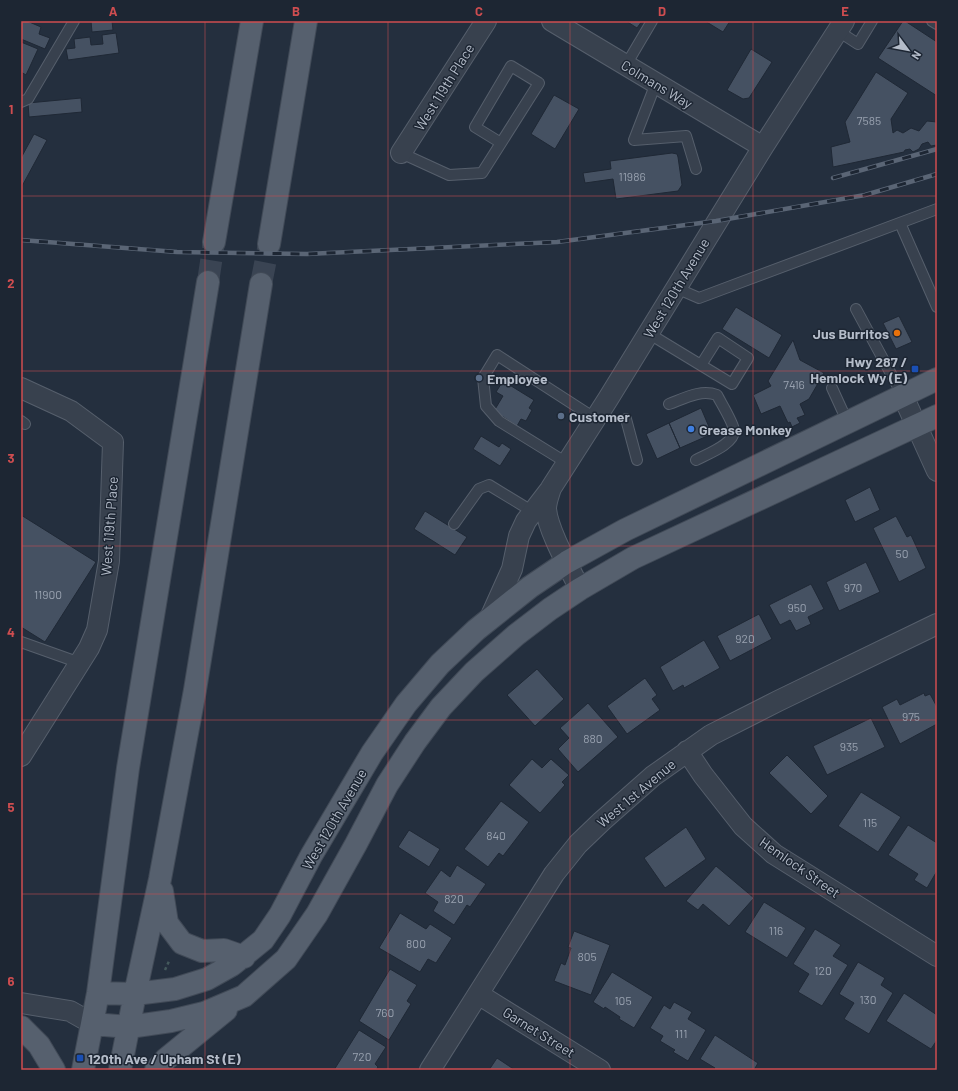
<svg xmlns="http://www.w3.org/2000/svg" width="958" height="1091" viewBox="0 0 958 1091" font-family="Barlow,sans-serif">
  <rect width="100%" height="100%" fill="#242f3e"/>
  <!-- building -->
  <path fill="#455162" stroke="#1f2835" d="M21,21H27L41,27L39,34L50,38L45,49L21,39Z
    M91,21H115H112L113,30L92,32Z
    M626,21H642L637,28Z
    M705,21H730L723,32Z
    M903,21H905L937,42V96L878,58Z
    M116,33L119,53L68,60L66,49L75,48L74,39L90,37L91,45L103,44L102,35Z
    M21,42L38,49L26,75L21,72Z
    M751,49L772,62L749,98L743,99L727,90Z
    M876,72L908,93L891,119L893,133L897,130L903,133L911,128L919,131L927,121L937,122V145L931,146L928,142L922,144L919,149L913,152L910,149L905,150L904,152L833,167L831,147L850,142L845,122Z
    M554,95L579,109L555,149L531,134Z
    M81,98L82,112L29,117L28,103Z
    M34,134L47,140L21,188V158Z
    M672,153L677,154L678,157L682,185L678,191L616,199L613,179L585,183L583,173L611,169L610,161Z
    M736,307L782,335L769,358L722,329Z
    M899,316L912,342L896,349L883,323Z
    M793,340L800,360L824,373L809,399L800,404L805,415L797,418L800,423L792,427L790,422L788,423L780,406L761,414L753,395L771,386L768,381Z
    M503,381L534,400L529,408L532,410L526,421L521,419L517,426L494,411L503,396L496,392Z
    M701,408L712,434L680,448L669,423Z
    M669,423L680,448L657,459L646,434Z
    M481,436L499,447L502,443L511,449L500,466L473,449Z
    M870,487L880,510L855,522L845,500Z
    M425,511L467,537L455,555L414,529Z
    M21,515L96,562L45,642L21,627Z
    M896,516L907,537L911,535L926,568L899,582L873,528Z
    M866,562L880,592L839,611L826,582Z
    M811,584L824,609L808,617L811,624L796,631L790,620L780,625L769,605Z
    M759,614L772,639L730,661L717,636Z
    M704,640L720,668L684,688L683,685L673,691L660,667Z
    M537,669L564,699L535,726L507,695Z
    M645,678L657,695L652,699L660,710L627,734L607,706Z
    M924,693L925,696L930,694L937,707V724L900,744L882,707L897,699L900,705Z
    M588,703L618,737L578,772L558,749L569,738L560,728Z
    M871,718L885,747L827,775L813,746Z
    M787,755L828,796L811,814L769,773Z
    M532,759L542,768L551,759L569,775L562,782L565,785L540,813L509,785Z
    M861,792L901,817L878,852L838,826Z
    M501,801L529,822L503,856L499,853L488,867L464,849Z
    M908,825L937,843V871L927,888L914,880L918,874L888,855Z
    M686,827L706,859L665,888L644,858Z
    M409,830L440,849L429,867L398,847Z
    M457,865L486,884L470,907L467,905L454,925L433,911L438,902L425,893L441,870L450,877Z
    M716,866L754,898L729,926L703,904L698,910L686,901Z
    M764,902L806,928L787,958L745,932Z
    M400,913L426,929L430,924L452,938L436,963L428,959L420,972L379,948Z
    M815,929L841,945L833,956L848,965L822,1006L798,992L809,974L793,964Z
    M574,931L610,945L591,995L554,981L561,963L565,965L571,948L568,947Z
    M858,962L885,978L881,985L893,993L869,1034L844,1019L854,1003L839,994Z
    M390,969L417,985L407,1001L411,1004L389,1040L359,1021Z
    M612,972L653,997L634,1028L619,1019L620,1017L605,1007L604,1009L593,1002Z
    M904,993L937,1015V1040L931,1049L886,1021Z
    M674,1002L692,1012L688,1019L706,1030L688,1061L673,1052L675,1050L660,1041L663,1036L650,1028L664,1005L670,1009Z
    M359,1030L386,1047L375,1064L378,1067L376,1070H334Z
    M715,1035L758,1063L754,1070H713L715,1068L700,1059Z
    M497,1058L515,1070H489Z"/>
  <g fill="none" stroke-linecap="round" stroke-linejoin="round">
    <!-- primary-tunnel -->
    <path stroke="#3a4453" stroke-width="22" stroke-dasharray="22 11" stroke-linecap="butt" d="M208,282L214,242
      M261,284L269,244"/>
    <defs>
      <path id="lane" d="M932,21L937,24
        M838,31L858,44L872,21
        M626,65L652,21
        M656,83L634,140L686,136L696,169
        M21,102L28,99L74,21
        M401,153L449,175L482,173L539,83L511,66L475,127L501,143
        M900,223L937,307
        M676,288L699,298L937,209
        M856,309L903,396
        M648,333L732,384L748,358L718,338L701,365
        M832,388L848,423
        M669,404C685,398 701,389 717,395C721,403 733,422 734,430C735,444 707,454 696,460
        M626,419L637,460
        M21,421L25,424
        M567,463L499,421L486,406L483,378L497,355L596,419
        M454,524L479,489L489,485L535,513
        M21,642L80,663"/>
      <path id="street" d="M552,21L763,147
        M401,153L486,21
        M21,388L71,411L113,442L109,561L97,630L89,648L21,756
        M903,396L937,471
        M580,589C570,569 548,531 546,509C546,502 549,495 551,488L608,399L763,147L844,21
        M490,618L512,569L519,536L526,521L549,491
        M687,751L703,775L743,826L774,854L937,956
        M478,994L600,1070
        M21,1003L70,1011L93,1024
        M430,1070L554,874L578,844L602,821L653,776L711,735L778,701L937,624"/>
      <path id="primary" d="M214,242L252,21
        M269,244L306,21
        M162,891L167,923L182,943L202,951L224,950L244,957
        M98,993L135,994L175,989L207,979L232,965L263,940L280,915L311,856L372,753L406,704L440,664L476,630L530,587L567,562L625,530L937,379
        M93,1024L129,1027L171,1021L204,1013L244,996L286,959L317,914L356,844L387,785L415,742L441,707L474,672L516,635L550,609L580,589L633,558L937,416
        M21,1027L39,1045L54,1070
        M83,1070L98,993L128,768L208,282
        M120,1070L135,994L160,879L195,690L261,284
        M156,1070L166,1059L226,1010"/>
    </defs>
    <!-- lane casing -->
    <use href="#lane" stroke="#565f6c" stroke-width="12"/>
    <!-- street casing -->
    <use href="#street" stroke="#565f6c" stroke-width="22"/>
    <!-- primary casing -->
    <use href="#primary" stroke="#414a57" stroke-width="24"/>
    <!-- path -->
    <path stroke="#44595c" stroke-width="2.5" stroke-dasharray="3 3" stroke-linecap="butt" d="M165,970L170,959"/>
    <!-- lane -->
    <use href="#lane" stroke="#38414e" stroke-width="10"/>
    <!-- street -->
    <use href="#street" stroke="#38414e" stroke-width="20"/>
    <!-- primary -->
    <use href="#primary" stroke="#56606e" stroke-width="22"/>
    <defs>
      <path id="rail" d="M833,178L937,149
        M21,240L177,252L307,254L557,242L716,221L865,195L937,174"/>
    </defs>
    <!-- rail casing -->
    <use href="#rail" stroke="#5a6575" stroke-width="4.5"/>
    <!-- rail -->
    <use href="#rail" stroke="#1d2633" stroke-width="3" stroke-dasharray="9" stroke-linecap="butt"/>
  </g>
  <!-- grid -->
  <path fill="none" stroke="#ce4d50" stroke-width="1" stroke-opacity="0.55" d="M205,21V1070M388,21V1070M570,21V1070M753,21V1070M21,196H937M21,371H937M21,546H937M21,720H937M21,894H937"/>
  <!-- markers -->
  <circle fill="#e8710a" stroke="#1d2633" stroke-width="1.5" cx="897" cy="333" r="4"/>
  <g fill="#1a4fb4" stroke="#1d2633" stroke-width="1.5">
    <rect x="911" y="365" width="8" height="8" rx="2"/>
    <rect x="76" y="1054" width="8" height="8" rx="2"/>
  </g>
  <g fill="#5c6f8a" stroke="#1d2633" stroke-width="1.5">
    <circle cx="479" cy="378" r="4"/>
    <circle cx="561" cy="416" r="4"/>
  </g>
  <circle fill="#3f7fe0" stroke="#1d2633" stroke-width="1.5" cx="691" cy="429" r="4"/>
  <g text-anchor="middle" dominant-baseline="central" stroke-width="3" stroke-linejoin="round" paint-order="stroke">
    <!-- number labels -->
    <g font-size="12" fill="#98a1af">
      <text x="869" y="120">7585</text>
      <text x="632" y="176">11986</text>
      <text x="794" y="384">7416</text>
      <text x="902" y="553">50</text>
      <text x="853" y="587">970</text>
      <text x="48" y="594">11900</text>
      <text x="797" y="607">950</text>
      <text x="745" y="638">920</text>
      <text x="911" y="716">975</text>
      <text x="593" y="738">880</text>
      <text x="849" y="746">935</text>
      <text x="870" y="822">115</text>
      <text x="496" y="835">840</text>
      <text x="454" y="898">820</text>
      <text x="776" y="930">116</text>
      <text x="416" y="943">800</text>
      <text x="587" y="956">805</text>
      <text x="823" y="970">120</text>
      <text x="868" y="999">130</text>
      <text x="623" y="1000">105</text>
      <text x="385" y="1012">760</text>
      <text x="681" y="1033">111</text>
      <text x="362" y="1056">720</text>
    </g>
    <!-- street labels -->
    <g font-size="14" fill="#b4bcc9" stroke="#1d2633">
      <text transform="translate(657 84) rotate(31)">Colmans Way</text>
      <text transform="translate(444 87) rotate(-58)">West 119th Place</text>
      <text transform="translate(676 288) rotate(-59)">West 120th Avenue</text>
      <text transform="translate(109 526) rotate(-86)">West 119th Place</text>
      <text transform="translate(636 793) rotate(-40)">West 1st Avenue</text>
      <text transform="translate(334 819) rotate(-60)">West 120th Avenue</text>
      <text transform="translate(800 867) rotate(35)">Hemlock Street</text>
      <text transform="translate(539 1032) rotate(32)">Garnet Street</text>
    </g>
    <!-- poi labels -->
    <g font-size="14" font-weight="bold" fill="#b4bcc9" stroke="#1d2633" text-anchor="start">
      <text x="889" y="333" text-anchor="end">Jus Burritos</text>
      <text x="907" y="361" text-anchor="end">Hwy 287 /<tspan x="907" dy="16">Hemlock Wy (E)</tspan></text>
      <text x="487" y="378">Employee</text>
      <text x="569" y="416">Customer</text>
      <text x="699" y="429">Grease Monkey</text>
      <text x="88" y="1058">120th Ave / Upham St (E)</text>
    </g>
  </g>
  <!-- border -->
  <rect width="958" height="1091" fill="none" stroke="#1d2633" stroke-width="44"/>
  <!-- north arrow -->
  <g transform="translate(908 50) rotate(122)" stroke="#1d2633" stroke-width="3" paint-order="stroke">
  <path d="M0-3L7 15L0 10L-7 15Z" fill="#b4bcc9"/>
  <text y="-6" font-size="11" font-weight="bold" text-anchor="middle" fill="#b4bcc9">N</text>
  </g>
  <rect x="22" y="22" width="914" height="1047" fill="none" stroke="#ce4d50" stroke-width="1.5"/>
  <g font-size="13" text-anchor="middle" font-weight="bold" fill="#ce4d50">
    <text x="113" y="16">A</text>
    <text x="296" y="16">B</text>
    <text x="479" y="16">C</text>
    <text x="662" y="16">D</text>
    <text x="845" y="16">E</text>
    <text x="11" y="114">1</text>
    <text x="11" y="288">2</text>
    <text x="11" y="463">3</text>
    <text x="11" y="637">4</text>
    <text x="11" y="812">5</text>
    <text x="11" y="986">6</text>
  </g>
</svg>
